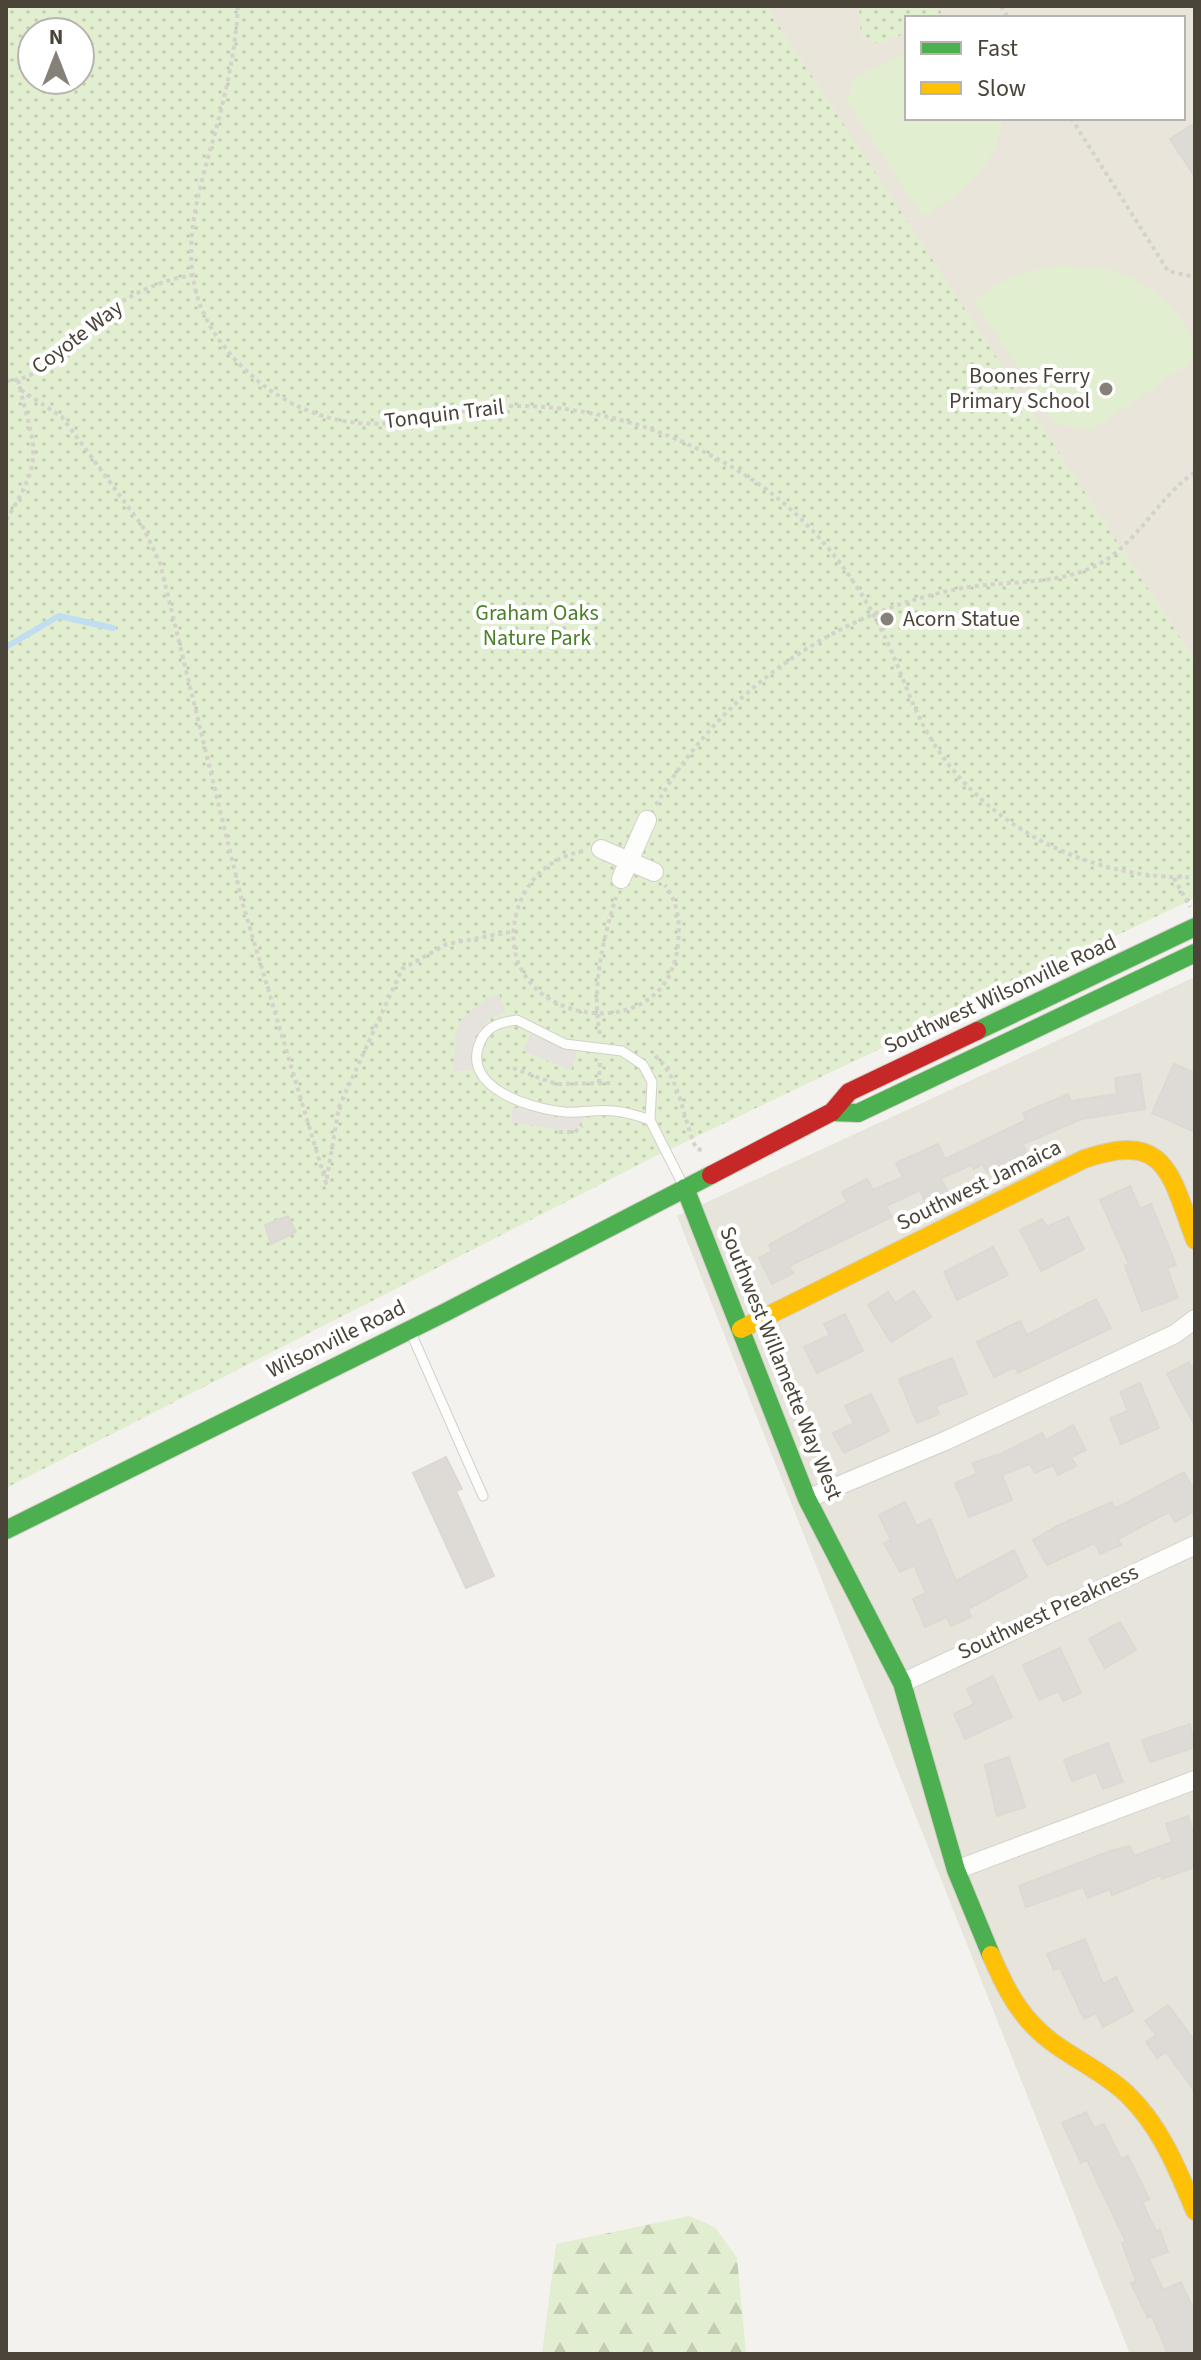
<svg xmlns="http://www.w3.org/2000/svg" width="1201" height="2360" viewBox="0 0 1201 2360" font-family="'Source Sans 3',sans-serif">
  <defs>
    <pattern id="forest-firs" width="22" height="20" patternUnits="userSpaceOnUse" patternTransform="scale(2)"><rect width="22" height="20" fill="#e1eecf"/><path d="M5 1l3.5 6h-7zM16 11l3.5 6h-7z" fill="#c3cdb2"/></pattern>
    <pattern id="park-dots" width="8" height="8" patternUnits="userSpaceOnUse" patternTransform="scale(2)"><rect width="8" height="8" fill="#e1eecf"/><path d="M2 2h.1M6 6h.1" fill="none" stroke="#c3cdb2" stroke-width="1.8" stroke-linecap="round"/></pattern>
  </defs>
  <rect width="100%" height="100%" fill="#f4f2ee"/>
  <!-- residential -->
  <path fill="#e7e4dc" d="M1195,977V2354H1130L677,1216Z"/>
  <!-- education -->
  <path fill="#eae5da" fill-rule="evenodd" d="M766,6H1195V660L818,87ZM907,18H1183V118H907Z"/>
  <!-- grass -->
  <path fill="#e1eecf" d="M907,52V118H1003C998,166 961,195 922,216L847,102L853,78Z
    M1056,265C1070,266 1086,266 1100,268C1143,275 1195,314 1195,359L1090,431L1054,423L973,300L1012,276Z"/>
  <!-- forest -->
  <path fill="url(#forest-firs)" d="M689,2216L715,2227L737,2258L746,2354H542L556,2244Z"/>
  <!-- park -->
  <path fill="url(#park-dots)" fill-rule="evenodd" d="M6,6H766L1195,660V898L654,1157L6,1488ZM32,32H80V80H32Z
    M859,6H939L943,18H907V33L879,44L861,36Z"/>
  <!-- parking -->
  <path fill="#e6e3df" d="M499,994L505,1012L489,1019L473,1040L472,1070L454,1071L455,1035L460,1021L485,999Z
    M530,1034L577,1052L571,1070L523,1051Z
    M512,1107L553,1117L584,1118L575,1130L554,1129L512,1122Z"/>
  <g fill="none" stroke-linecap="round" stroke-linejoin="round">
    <!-- stream -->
    <path stroke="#c0ddf1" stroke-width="6" d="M6,647L59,616L113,628"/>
  </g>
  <!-- building -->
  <path fill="#dedbd6" stroke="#dcd9d4" stroke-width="2" d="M1195,123V177L1170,139Z
    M1174,1064L1195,1073V1132L1152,1113Z
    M1140,1074L1145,1109L1082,1119L1023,1144L1027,1153L987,1173L983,1164L974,1169L972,1165L941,1178L950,1198L928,1208L920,1190L886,1206L892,1217L789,1266L793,1273L772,1284L759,1258L772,1251L769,1245L847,1202L842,1192L867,1179L873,1190L903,1177L896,1163L938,1144L945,1159L1026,1120L1023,1113L1068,1094L1071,1101L1117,1094L1115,1078Z
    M1130,1186L1140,1209L1151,1204L1176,1265L1167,1268L1178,1298L1142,1311L1125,1266L1129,1264L1100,1200Z
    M288,1216L296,1232L271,1244L265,1225Z
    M1068,1217L1084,1249L1041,1271L1020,1230L1042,1219L1047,1227Z
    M993,1247L1008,1275L957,1300L944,1272Z
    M914,1291L931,1317L891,1342L868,1305L888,1292L895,1303Z
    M1096,1299L1111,1328L1018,1373L1015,1367L994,1377L977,1342L1020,1321L1027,1335Z
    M845,1314L863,1351L817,1373L804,1347L830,1335L824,1324Z
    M952,1358L967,1394L936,1406L939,1414L917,1423L899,1379Z
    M1189,1362L1195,1373V1426L1167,1374Z
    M1140,1383L1159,1428L1121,1444L1110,1418L1128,1411L1120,1392Z
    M871,1394L889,1431L844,1453L833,1433L854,1423L845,1406Z
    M1073,1425L1086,1450L1071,1457L1076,1466L1058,1475L1053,1465L1035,1473L1030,1464L1002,1475L1012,1500L969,1517L955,1483L977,1474L972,1463L1001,1454L1042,1433L1046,1440Z
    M446,1457L462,1489L456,1491L494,1576L466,1588L413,1473Z
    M1184,1472L1195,1492V1511L1175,1522L1169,1512L1118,1539L1121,1545L1100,1554L1095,1543L1047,1565L1033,1540L1057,1526L1112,1502L1115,1509Z
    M905,1502L917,1526L930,1519L956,1581L1014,1550L1027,1577L968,1609L971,1617L951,1626L947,1617L925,1627L913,1599L926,1593L914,1565L900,1572L884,1543L891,1540L879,1515Z
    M1120,1622L1136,1650L1105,1668L1089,1639Z
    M1060,1648L1081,1693L1063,1701L1059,1691L1039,1700L1023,1665Z
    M993,1676L1012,1717L965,1739L954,1714L974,1704L967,1689Z
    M1190,1724L1195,1747L1150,1762L1142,1740Z
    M1108,1743L1123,1782L1103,1789L1096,1772L1072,1781L1064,1760Z
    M1009,1757L1025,1807L997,1816L985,1765Z
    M1188,1816L1195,1836V1867L1162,1879L1161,1875L1112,1895L1110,1889L1088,1898L1083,1887L1026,1907L1019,1886L1110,1851L1130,1846L1134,1856L1172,1842L1166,1824Z
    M1085,1939L1103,1984L1116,1977L1133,2011L1103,2027L1096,2013L1084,2019L1060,1968L1054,1970L1047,1954Z
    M1168,2005L1195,2041V2092L1166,2052L1157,2058L1146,2042L1156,2035L1145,2021Z
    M1086,2112L1094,2128L1104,2124L1121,2159L1128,2156L1149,2199L1142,2202L1156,2231L1160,2230L1168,2252L1149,2259L1163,2290L1181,2282L1195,2313V2354H1168L1152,2316L1148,2318L1131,2283L1136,2281L1122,2243L1126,2242L1087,2160L1081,2163L1062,2123Z"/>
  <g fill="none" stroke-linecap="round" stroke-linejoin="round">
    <defs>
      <path id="lane" d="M650,1120C639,1116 627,1112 614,1111C598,1109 582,1113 565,1112C532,1109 458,1088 481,1040C488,1025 502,1022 517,1020L565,1044L622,1051L643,1065L652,1082L650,1120L683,1185
        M411,1333L483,1496"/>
      <path id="street" d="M601,849L654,872
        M621,879L647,820
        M807,1499L945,1441L1175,1334L1195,1319
        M902,1683L1195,1545
        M956,1870L1195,1780"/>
      <path id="fast" d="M977,1031L1195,927
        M832,1112L858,1113L1195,953
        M685,1188L807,1499L902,1683L956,1870L991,1955
        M6,1530L446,1312L711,1175"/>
      <path id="slow" d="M741,1329L1084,1159C1167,1130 1170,1174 1195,1240
        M991,1955C1002,1980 1013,2004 1032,2024C1058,2053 1099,2067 1127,2094C1161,2127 1177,2168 1195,2211"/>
      <path id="jam" d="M711,1175L832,1112L849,1092L977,1031"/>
    </defs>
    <!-- lane casing -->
    <use href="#lane" stroke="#d2d0cb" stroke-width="11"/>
    <!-- street casing -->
    <use href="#street" stroke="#d2d0cb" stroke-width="20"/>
    <!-- fast casing -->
    <use href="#fast" stroke="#d3cfc5" stroke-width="20"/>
    <!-- slow casing -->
    <use href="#slow" stroke="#d3cfc5" stroke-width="20"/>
    <!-- jam casing -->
    <use href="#jam" stroke="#d3cfc5" stroke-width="20"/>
    <!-- path -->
    <path stroke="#d3d2cc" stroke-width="4" stroke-dasharray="4 4" stroke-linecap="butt" d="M238,6C236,42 229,79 220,114C200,193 165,271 223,345C265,400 331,432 400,422C442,416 482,405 524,406C604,408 678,433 745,475C809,515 858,577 889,646C902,674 911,704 927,732C979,825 1090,881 1195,877
      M1001,6L1008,18
      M1071,118L1168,271L1195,277
      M6,381C45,379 70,343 97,319C124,297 159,280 193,275
      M21,390L62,417L143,527L160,563L243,905L326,1183L339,1107L402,969L447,944L515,931
      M6,520C47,454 34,451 18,380
      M656,805C720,692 835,611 963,588C1008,580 1058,586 1099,564C1139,542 1158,497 1195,472
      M583,851C551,857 528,878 518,908C482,1023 670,1057 678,943C680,922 678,902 665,885
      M1174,878L1190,907
      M600,1034C591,990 603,939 616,897
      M655,1056C681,1078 682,1118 696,1148L703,1151
      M513,1068L556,1084L612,1083
      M599,1083L600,1061
      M559,1132H575L582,1125"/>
    <!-- lane -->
    <use href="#lane" stroke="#fdfdfc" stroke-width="9"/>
    <!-- street -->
    <use href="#street" stroke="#fdfdfc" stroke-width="18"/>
    <!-- fast -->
    <use href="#fast" stroke="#4caf50" stroke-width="18"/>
    <!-- slow -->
    <use href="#slow" stroke="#ffc107" stroke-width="18"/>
    <!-- jam -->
    <use href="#jam" stroke="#c62828" stroke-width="18"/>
  </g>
  <!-- markers -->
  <g fill="#868178" stroke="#fff" stroke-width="3">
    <circle cx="1106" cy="389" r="8"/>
    <circle cx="887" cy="619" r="8"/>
  </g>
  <g text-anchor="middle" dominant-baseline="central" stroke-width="8" stroke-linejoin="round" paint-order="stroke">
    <!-- street labels -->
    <g font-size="22" fill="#4b4439" stroke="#fff">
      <text transform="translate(77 337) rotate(-37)">Coyote Way</text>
      <text transform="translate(444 414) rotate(-7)">Tonquin Trail</text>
      <text transform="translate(1000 994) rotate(-25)">Southwest Wilsonville Road</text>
      <text transform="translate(979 1185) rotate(-26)">Southwest Jamaica</text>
      <text transform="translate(336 1339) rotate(-26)">Wilsonville Road</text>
      <text transform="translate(781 1363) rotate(68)">Southwest Willamette Way West</text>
      <text transform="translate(1048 1612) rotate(-25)">Southwest Preakness</text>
    </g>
    <!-- poi labels -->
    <g font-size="22" fill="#4b4439" stroke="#fff" text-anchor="end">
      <text x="1090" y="376">Boones Ferry<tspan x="1090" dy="25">Primary School</tspan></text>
      <text x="903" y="619" text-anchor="start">Acorn Statue</text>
    </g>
    <!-- park labels -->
    <g font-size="22" fill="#4a7f2a" stroke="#fff">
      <text x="537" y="613">Graham Oaks<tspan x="537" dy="25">Nature Park</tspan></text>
    </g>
  </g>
  <!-- border -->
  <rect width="1201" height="2360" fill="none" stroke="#4b4439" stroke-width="16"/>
  <!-- legend -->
  <rect x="905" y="16" width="280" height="104" fill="#ffffff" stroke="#b7b4b0" stroke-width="2"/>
  <rect x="921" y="42" width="40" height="12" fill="#4caf50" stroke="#b7b4b0" stroke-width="2"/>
  <text x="977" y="56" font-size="24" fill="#4b4439">Fast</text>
  <rect x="921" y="82" width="40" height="12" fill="#ffc107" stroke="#b7b4b0" stroke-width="2"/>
  <text x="977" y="96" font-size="24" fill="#4b4439">Slow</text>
  <!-- north arrow -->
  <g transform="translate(56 56)"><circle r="38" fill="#ffffff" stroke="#b7b4b0" stroke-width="2"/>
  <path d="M0-6L14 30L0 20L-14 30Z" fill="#868178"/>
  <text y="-12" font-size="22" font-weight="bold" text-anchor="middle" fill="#4b4439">N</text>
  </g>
</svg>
